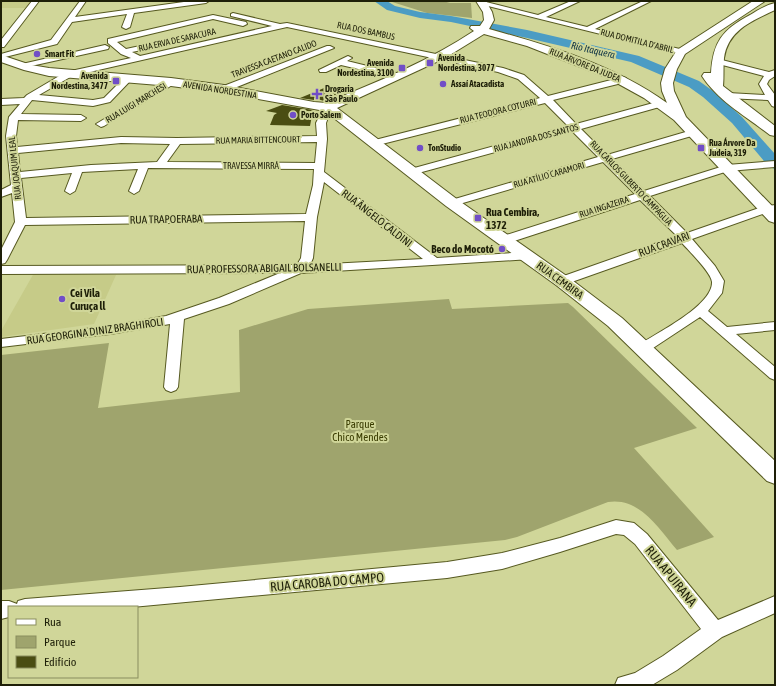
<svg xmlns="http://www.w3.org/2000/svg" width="776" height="686" viewBox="0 0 776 686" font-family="'Asap Condensed',sans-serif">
  <rect width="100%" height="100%" fill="#d0d699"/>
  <!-- built -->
  <path fill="#c6cb88" d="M1,1H32L27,8H1Z
    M34,273L116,275L94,324L1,337V331Z"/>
  <!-- green -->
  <path fill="#9fa46d" d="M389,1H443L450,3H471L472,18L427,13Z
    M449,299L452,309L568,303L573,307L697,428L634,448L714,537L677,550C659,529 640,497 608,502L517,537L505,540L1,590V355L109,343L98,408L240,392L239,330L308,309Z"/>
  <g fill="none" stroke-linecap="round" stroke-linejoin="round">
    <!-- river -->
    <path fill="#4b9cc4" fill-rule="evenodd" d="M374,1H387L395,6L420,12L451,16L527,30L639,56L699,81L713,91L742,117L775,154V169L769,167L732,123L703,97L689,87L631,62L527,38L451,22L420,18L387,10Z"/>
  </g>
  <!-- building -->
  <path fill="#4a4d12" d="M329,86L348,92L324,101L314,98V100L300,98Z
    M282,105L313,110L310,126L270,125L274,115L277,113L266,111Z"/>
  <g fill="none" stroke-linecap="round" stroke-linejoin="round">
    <defs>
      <path id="street" d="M32,1H39L4,47H1V40Z
        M80,1H86L75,17L191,1H209L206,3L134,13L130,27L126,29L122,27L127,14L72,22L57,44L1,58V54L51,40Z
        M482,1L538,15L571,1H580L546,17L587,27L643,1H651L595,29L684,50L685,52L681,54L480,4L479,3Z
        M233,13L280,24L287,23L503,68L524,75L548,96L623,77L626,78L627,80L626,82L553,100L576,124L657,102H663L664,104L663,106L581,129L607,155L689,131H695L697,133L695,135L612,159L644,191L727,165L775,161V167L728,171L650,196L687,233L762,207L775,205V211L768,212L692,239L715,266L724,281L722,293L708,311L727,327L775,322V330L736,334L775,367V380L770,378L700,317L647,352L642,353L637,352L635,349L637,346C655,334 713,306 712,282C711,272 689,251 682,243L566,284H558L556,281L558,278L677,236L640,200L508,243H500L498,240L500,237L635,194L603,162L456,205H448L446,203L448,201L598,157L572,131L411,175L406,172L407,170L568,126L545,103L374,146L369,143L371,141L540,98L518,79L498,72L287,27L72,76L39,95L93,100L104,98L125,77L128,76L132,79L110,102L93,106L32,100L21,114L81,115L86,118L81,121L18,120L16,136L17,147L121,137L177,138L317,136L316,123L324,107L328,104L332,107L326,123L327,139L324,172L437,258L527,252L531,253L533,256L531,259L301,273L229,304L184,319L178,387L176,390L171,392L166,390L164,387L170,324L110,334L1,347V339L110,326L166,316L219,298L280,273L1,274V266L297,265L301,258L305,221L25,225L7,260L5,263L1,264V250L15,222L12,193L1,197V190L11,185L6,136L9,117L20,104L1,105V99L24,98L27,95L66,72L131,58L121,54L108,43V39L213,15L246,22L247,24L243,26L213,19L117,42L126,49L182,37L186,39L185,41L132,52L140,56L272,26L231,16V14ZM317,142L315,163L167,162L180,144ZM121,143L170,144L157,162L91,165L20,172L18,153ZM148,168L314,169L313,185L306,214L26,218L21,178L72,173L65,191L70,194L75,191L82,172L138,169L129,191L134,194L139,191ZM324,182L423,259L310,265L313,258L317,217Z
        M105,45L109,47L108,49L22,68L18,66L22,64Z
        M327,46H330L334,48L227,91H221L220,89L221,87Z
        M348,56L352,58L347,61L400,74L401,76L397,78L341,65L326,72H320L319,70Z
        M715,59H718L769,72L775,70V76L769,80L767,84L775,95V107L772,106L768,100L725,98L724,96L725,94L728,93L765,95L759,84L764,76L715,63Z
        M171,79L174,80L175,82L174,84L104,126L101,127L96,124Z
        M616,520L634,523L647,534L718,620L775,596V613L722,637L677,670L652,685H615L618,678L635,673L663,656L701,629L635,544L624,535L616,534L560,552L502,569L447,578L132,607H9V617L1,619V601H9L17,604L18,601L25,599L180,587L447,562L502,553L560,538Z"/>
      <path id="secondary" d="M476,1H486L492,12L494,20L489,29C550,46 614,65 667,103L662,91L661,83L665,69L677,50L753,1H765L685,54L677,69L673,83L674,91L686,117L775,209V223L769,221L674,120L644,98L606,77L527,46L484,34L445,58L337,108L458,200L568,277L622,318L775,461V484L767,481L608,326L556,285L446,206L325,111L224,93L171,86L49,76L24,70L1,62V55L31,65L49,68L171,78L224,85L314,102L326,103C377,82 429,61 474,31L470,28L471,26H480L484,20L483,12Z
        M775,3V10C752,21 728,30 724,58C723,67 724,77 723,86L775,126V136L770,135C747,117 718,101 702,76L704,73H711C713,42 722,30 750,15C758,10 766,5 775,3Z"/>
    </defs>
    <!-- street casing -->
    <use href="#street" stroke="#565920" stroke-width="2"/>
    <!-- secondary casing -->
    <use href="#secondary" stroke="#565920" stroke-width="2"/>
    <!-- street -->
    <use href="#street" fill="#fff" fill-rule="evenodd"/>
    <!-- secondary -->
    <use href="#secondary" fill="#fff" fill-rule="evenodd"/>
  </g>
  <!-- markers -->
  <g fill="#714ec7" stroke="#d0d699" stroke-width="1.5">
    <circle cx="37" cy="54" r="4"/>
    <rect x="426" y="59" width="8" height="8" rx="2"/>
    <rect x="398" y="64" width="8" height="8" rx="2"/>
    <rect x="112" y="77" width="8" height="8" rx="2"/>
    <circle cx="443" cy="84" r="4"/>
    <path d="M315 88h4v4h4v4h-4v4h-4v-4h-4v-4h4z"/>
    <circle cx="293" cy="115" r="4"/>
    <circle cx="420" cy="148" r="4"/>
    <rect x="697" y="144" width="8" height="8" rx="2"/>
    <rect x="474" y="214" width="8" height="8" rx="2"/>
    <circle cx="502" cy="249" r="4"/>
    <circle cx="62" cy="299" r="4"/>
  </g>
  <g text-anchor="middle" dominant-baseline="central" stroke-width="4" stroke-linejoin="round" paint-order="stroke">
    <!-- far-street labels -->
    <g font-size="9" fill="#1e1f08" stroke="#d0d699">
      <text transform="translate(366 31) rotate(12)">RUA DOS BAMBUS</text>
      <text transform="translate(177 40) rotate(-13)">RUA ERVA DE SARACURA</text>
      <text transform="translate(637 41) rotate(14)">RUA DOMITILA D'ABRIL</text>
      <text transform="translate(274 59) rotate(-21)">TRAVESSA CAETANO CALIDO</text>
      <text transform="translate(585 65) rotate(22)">RUA ÁRVORE DA JUDEA</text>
      <text transform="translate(220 90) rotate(9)">AVENIDA NORDESTINA</text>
      <text transform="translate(136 103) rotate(-31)">RUA LUIGI MARCHESI</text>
      <text transform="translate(498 111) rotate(-14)">RUA TEODORA COTURRI</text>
      <text transform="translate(536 138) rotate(-15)">RUA JANDIRA DOS SANTOS</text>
      <text transform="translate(258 140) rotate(-1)">RUA MARIA BITTENCOURT</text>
      <text x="251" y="166">TRAVESSA MIRRÁ</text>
      <text transform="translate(15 168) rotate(-96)">RUA JOAQUIM LEAL</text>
      <text transform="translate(549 175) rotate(-16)">RUA ATÍLIO CARAMORI</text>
      <text transform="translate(631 183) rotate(46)">RUA CARLOS GILBERTO CAMPAGLIA</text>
      <text transform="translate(604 207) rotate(-18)">RUA INGAZEIRA</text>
    </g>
    <!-- far-poi labels -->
    <g font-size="9" font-weight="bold" fill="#1e1f08" stroke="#d0d699" text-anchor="start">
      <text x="45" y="54">Smart Fit</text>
      <text x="438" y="58">Avenida<tspan x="438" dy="10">Nordestina, 3077</tspan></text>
      <text x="394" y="63" text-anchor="end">Avenida<tspan x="394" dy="10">Nordestina, 3100</tspan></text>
      <text x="108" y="76" text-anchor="end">Avenida<tspan x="108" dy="10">Nordestina, 3477</tspan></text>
      <text x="451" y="84">Assaí Atacadista</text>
      <text x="325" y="89">Drogaria<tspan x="325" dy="10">São Paulo</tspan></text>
      <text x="301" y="115">Porto Salem</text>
      <text x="709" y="143">Rua Árvore Da<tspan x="709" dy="10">Judeia, 319</tspan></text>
      <text x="428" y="148">TonStudio</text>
    </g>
    <!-- far-water labels -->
    <g font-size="10" font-style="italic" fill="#0c3142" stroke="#d0d699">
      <text transform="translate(593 50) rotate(13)">Rio Itaquera</text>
    </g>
    <!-- poi labels -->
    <g font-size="11" font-weight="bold" fill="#1e1f08" stroke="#d0d699" text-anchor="start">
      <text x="486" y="212">Rua Cembira,<tspan x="486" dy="13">1372</tspan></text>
      <text x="494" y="249" text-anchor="end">Beco do Mocotó</text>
      <text x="70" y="293">Cei Vila<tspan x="70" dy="13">Curuça ll</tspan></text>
    </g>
    <!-- street labels -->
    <g font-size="11" fill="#1e1f08" stroke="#d0d699">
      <text transform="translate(377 218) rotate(38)">RUA ÂNGELO CALDINI</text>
      <text transform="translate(166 219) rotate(-1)">RUA TRAPOERABA</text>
      <text transform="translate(664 244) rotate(-20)">RUA CRAVARI</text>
      <text transform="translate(264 268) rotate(-1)">RUA PROFESSORA ABIGAIL BOLSANELLI</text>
      <text transform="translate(560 280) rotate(36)">RUA CEMBIRA</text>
      <text transform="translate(95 331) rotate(-8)">RUA GEORGINA DINIZ BRAGHIROLI</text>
    </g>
    <!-- park labels -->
    <g font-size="11" fill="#393b00" stroke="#d0d699">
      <text x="360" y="424">Parque<tspan x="360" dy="13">Chico Mendes</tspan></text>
    </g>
    <!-- near-street labels -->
    <g font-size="13" fill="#1e1f08" stroke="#d0d699">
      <text transform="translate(671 576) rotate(51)">RUA APUIRANA</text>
      <text transform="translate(327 582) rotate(-5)">RUA CAROBA DO CAMPO</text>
    </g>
  </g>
  <!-- border -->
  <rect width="776" height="686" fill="none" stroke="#1e1f08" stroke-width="4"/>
  <!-- legend -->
  <rect x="8" y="606" width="130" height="72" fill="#d0d699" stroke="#898d5f"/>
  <rect x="16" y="619" width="20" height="6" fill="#ffffff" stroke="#898d5f"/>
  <text x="44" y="626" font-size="12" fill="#1e1f08">Rua</text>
  <rect x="16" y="636" width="20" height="12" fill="#9fa46d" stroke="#898d5f"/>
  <text x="44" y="646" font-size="12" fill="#1e1f08">Parque</text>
  <rect x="16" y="656" width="20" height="12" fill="#4a4d12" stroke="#898d5f"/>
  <text x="44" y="666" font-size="12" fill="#1e1f08">Edifício</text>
</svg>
